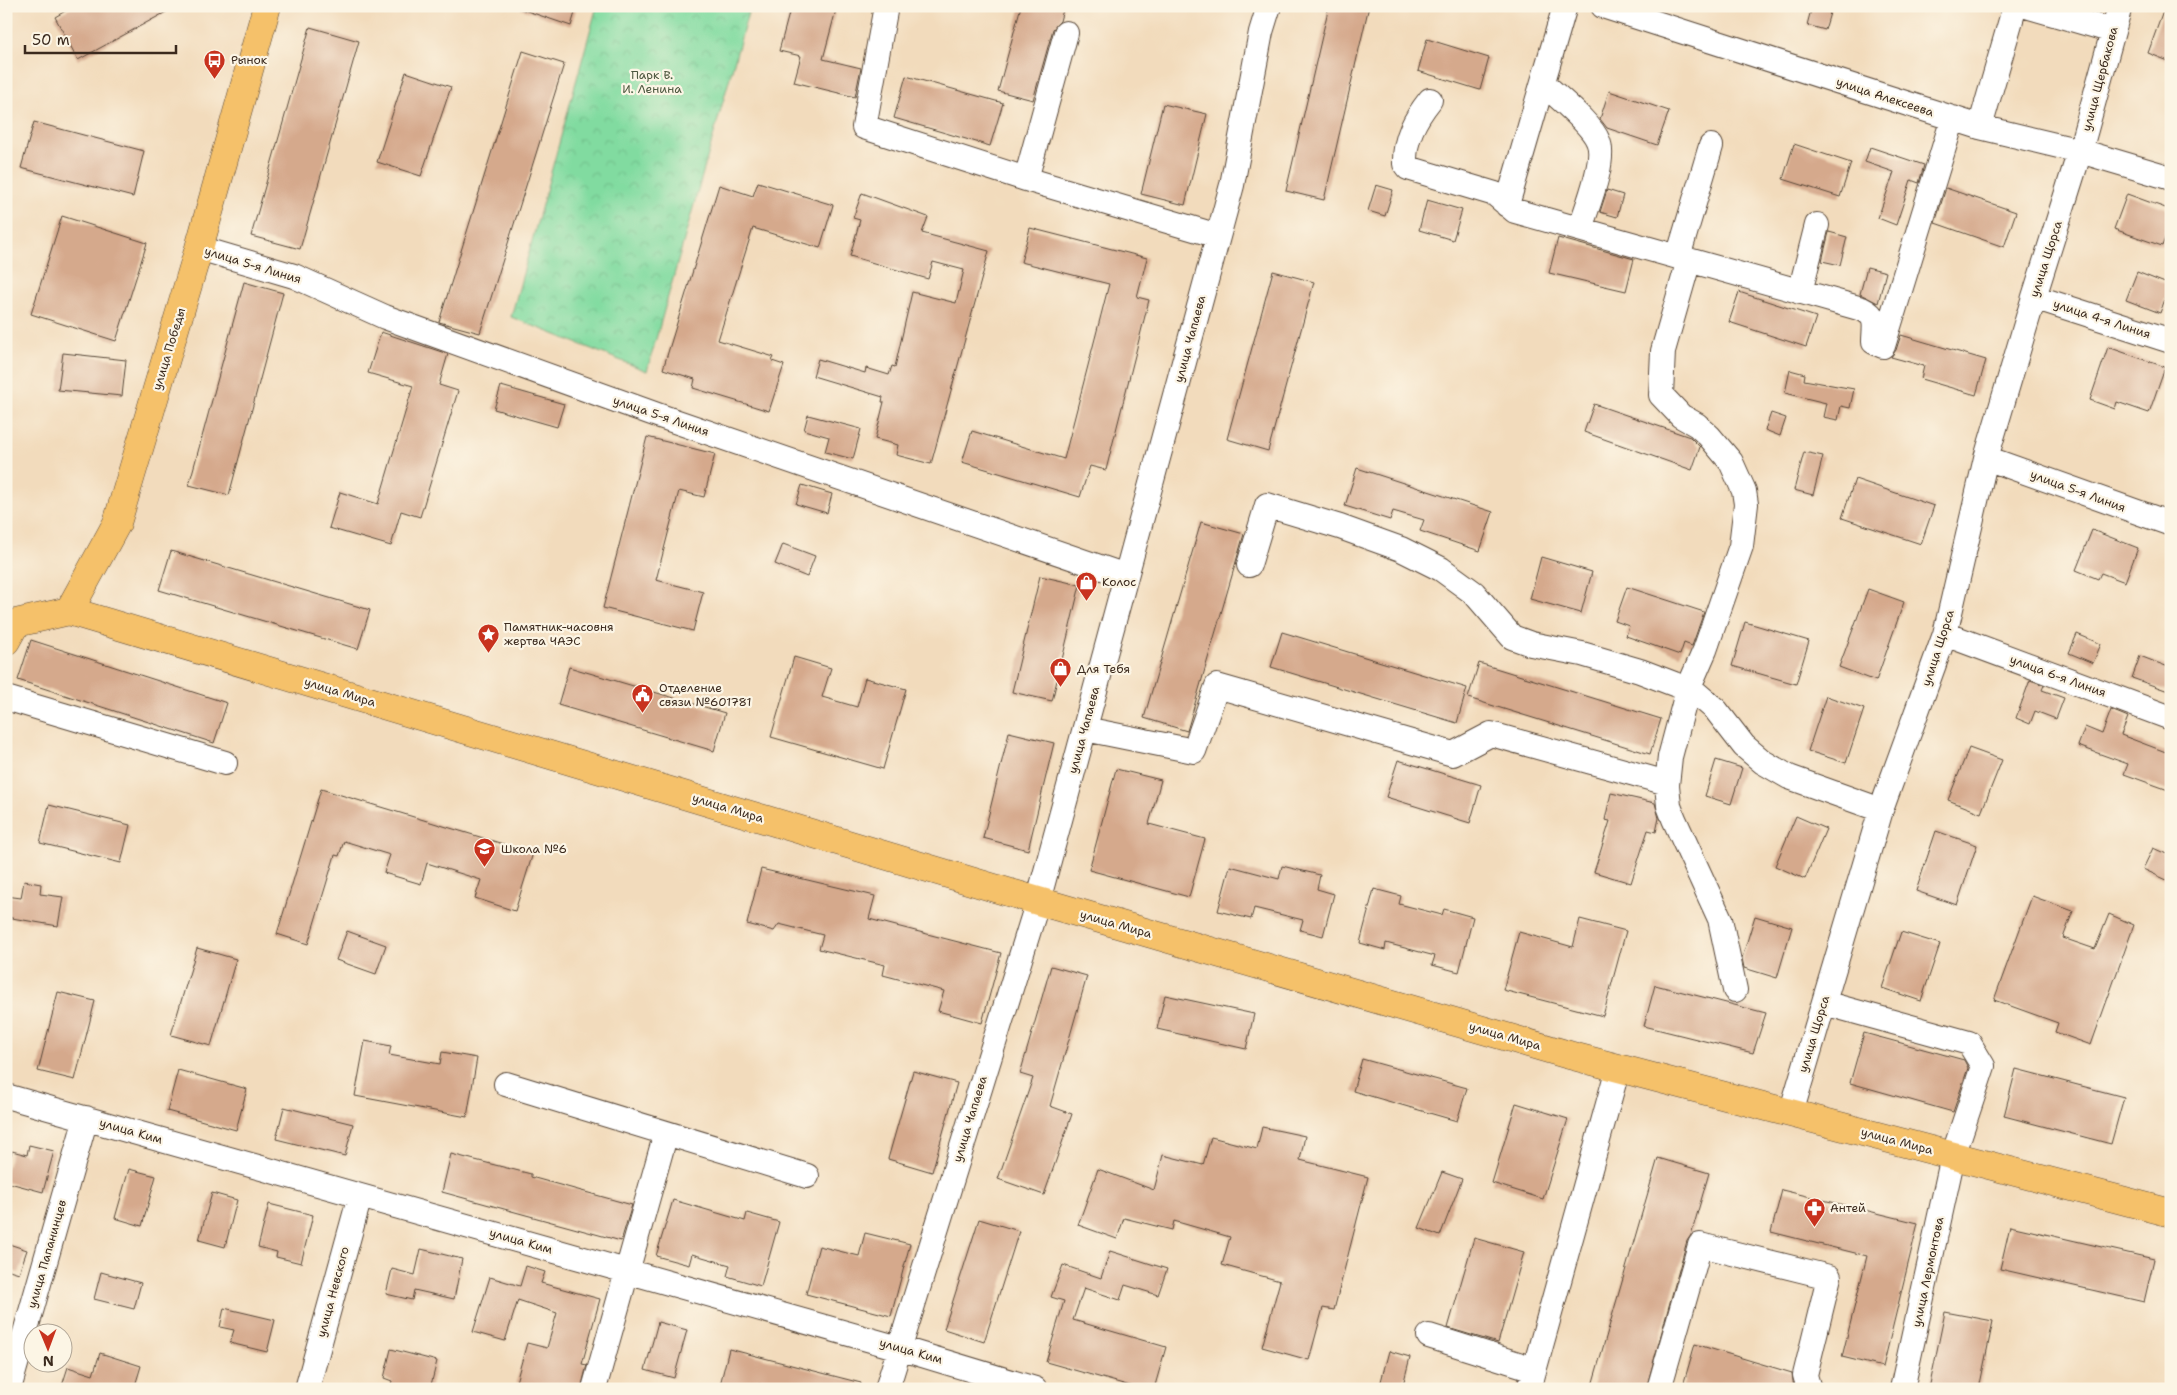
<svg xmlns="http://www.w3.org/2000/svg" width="2177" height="1395" viewBox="0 0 2177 1395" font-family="'Shantell Sans',sans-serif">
  <defs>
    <pattern id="park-crowns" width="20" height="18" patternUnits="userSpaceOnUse" patternTransform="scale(1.25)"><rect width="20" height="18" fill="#81dba0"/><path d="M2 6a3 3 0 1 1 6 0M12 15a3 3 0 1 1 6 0" fill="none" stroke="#70bc89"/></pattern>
  </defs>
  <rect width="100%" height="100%" fill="#fcf5e5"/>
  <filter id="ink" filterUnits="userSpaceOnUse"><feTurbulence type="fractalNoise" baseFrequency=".02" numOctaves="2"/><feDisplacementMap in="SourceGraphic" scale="10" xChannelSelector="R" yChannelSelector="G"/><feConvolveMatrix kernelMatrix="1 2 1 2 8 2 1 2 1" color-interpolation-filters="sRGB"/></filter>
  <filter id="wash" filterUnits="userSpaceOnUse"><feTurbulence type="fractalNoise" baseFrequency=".0096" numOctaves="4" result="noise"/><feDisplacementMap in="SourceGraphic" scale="20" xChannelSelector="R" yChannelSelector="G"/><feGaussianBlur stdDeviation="1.12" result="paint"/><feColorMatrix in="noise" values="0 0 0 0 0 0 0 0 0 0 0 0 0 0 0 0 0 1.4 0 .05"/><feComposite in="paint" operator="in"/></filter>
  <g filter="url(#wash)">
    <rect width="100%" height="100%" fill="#f2dbbc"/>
    <!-- park -->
    <path fill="url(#park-crowns)" stroke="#5e825f" d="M597,6H750L647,371L511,317Z"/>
    <g id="blocks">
      <!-- building -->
      <path fill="#d5a98c" d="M74,6H177L78,60L55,17Z
        M521,6H577L571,26L521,9Z
        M791,6H837L823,59L861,68L855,97L794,82L801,56L779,51Z
        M1021,6H1064L1060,21L1053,29L1033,100L998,91Z
        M1329,6H1369L1324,200L1286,191Z
        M1812,6H1832L1825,30L1807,25Z
        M2165,6H2171V62L2148,53Z
        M310,27L359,41L300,249L251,236Z
        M1427,39L1489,58L1480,90L1418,71Z
        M523,51L564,64L480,333L439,322Z
        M406,72L451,87L421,176L377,162Z
        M906,76L1003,103L990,146L894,118Z
        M1609,91L1669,111L1657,145L1607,128L1600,119Z
        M1163,104L1207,114L1185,205L1141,194Z
        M34,122L144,151L133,197L21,168Z
        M1794,144L1851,163L1840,197L1783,179Z
        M1870,147L1924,165L1919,183L1911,180L1896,225L1878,218L1894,172L1865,162Z
        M758,182L833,205L820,248L753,228L718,340L774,357L772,361L784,365L769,411L693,388L695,379L663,369L719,185L753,196Z
        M1376,185L1393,190L1385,216L1368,211Z
        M1946,188L2016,212L2004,247L1935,223Z
        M1607,190L1623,195L1617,217L1600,212Z
        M862,193L928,217L922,233L989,251L931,464L896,455L898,445L875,439L884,402H882L883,397L813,376L818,359L865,373L866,368L889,375L892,366L895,367L912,292L956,303L964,270L933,262L928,279L850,256L860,220L853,218Z
        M2127,194L2171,210V223L2162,246L2114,229Z
        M1427,200L1462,210L1453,240L1419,230Z
        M62,216L147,243L116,341L31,314Z
        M1030,228L1147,258L1137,297L1149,300L1106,470L1090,466L1080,497L962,462L972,431L1064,459L1109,284L1021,262Z
        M1829,232L1847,237L1840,265L1822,261Z
        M1558,238L1634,259L1626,291L1549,273Z
        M1867,267L1886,272L1878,303L1860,294Z
        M1273,271L1314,282L1268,451L1227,439Z
        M2137,272L2170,285L2160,313L2126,300Z
        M244,282L283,293L229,495L189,485Z
        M1739,292L1816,317L1806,347L1729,322Z
        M381,332L448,354L439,385L458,391L420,517L401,511L391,546L329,528L340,492L378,504L413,386L368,373Z
        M1901,335L1986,360L1976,395L1921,379L1924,366L1891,357L1896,350Z
        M2108,347L2165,367L2149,413L2117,402L2115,409L2090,400Z
        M63,353L126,360L122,396L58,390Z
        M1790,370L1805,374L1804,380L1854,389L1850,408L1841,406L1838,420L1823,417L1826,403L1785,393Z
        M501,386L564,404L557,427L494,409Z
        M1594,404L1690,437L1700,447L1692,470L1584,432Z
        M1771,413L1786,418L1780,436L1765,430Z
        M808,415L861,429L853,459L825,452L829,437L804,430Z
        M647,437L715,454L704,497L679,491L656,580L703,592L693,631L603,608Z
        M1804,452L1823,456L1813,495L1794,490Z
        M1357,468L1493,512L1480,551L1420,531L1424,520L1393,511L1390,520L1345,506Z
        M1855,479L1934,506L1921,544L1842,518Z
        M802,485L832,494L827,513L796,504Z
        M1201,522L1244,534L1187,731L1144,718Z
        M2092,530L2138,548L2125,582L2101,573L2098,579L2076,570Z
        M783,544L815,556L807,577L775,564Z
        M171,551L370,610L358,649L159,590Z
        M1541,557L1592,572L1581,613L1530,599Z
        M1040,576L1080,585L1052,701L1012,692Z
        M1627,587L1704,612L1692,646L1684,643L1680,655L1626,636L1629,626L1615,621Z
        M1868,589L1904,602L1876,681L1839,667Z
        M1745,622L1809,641L1796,684L1732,666Z
        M1282,632L1467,688L1457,723L1271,667Z
        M2077,634L2101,644L2093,663L2069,653Z
        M31,640L227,703L214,743L18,680Z
        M2140,656L2171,668V692L2132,678Z
        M794,657L831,668L822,697L857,707L865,678L906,689L883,769L771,737Z
        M1479,663L1661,719L1650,754L1468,698Z
        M569,667L725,713L714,751L558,705Z
        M2030,680L2044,685L2042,690L2064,698L2056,719L2035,711L2030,724L2016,718Z
        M1826,696L1864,709L1846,763L1808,751Z
        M2111,710L2128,717L2121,735L2171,754V791L2124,774L2128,764L2078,746L2085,727L2102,734Z
        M1009,732L1054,743L1028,850L983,838Z
        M1969,748L2002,760L1981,813L1948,800Z
        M1398,760L1481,785L1470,823L1386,797Z
        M1716,760L1742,768L1731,804L1705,796Z
        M1116,769L1161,780L1149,824L1205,839L1189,897L1089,870Z
        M321,789L533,853L515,911L475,898L481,880L427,863L421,884L384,873L390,855L344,841L339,856L335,855L308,944L277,934Z
        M1611,793L1655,803L1659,818L1656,832L1648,830L1631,883L1594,872L1610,821L1605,820Z
        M49,805L130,825L121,863L40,843Z
        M1796,816L1826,829L1805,879L1775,866Z
        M1936,831L1977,845L1957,905L1916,891Z
        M2153,848L2171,856V882L2143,869Z
        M1230,866L1279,879L1282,866L1320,875L1317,889L1334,894L1323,936L1300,930L1303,920L1254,908L1251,919L1218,911Z
        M761,869L875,896L869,919L1001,953L982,1023L938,1011L944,991L883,975L885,965L819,949L823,935L779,924L774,931L747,924Z
        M24,881L41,884L40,894L63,897L58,926L6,917V896L21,898Z
        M1374,889L1401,896L1399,904L1442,915L1444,909L1473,917L1459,972L1432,965L1435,956L1386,943L1385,950L1360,943Z
        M2032,896L2073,911L2063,938L2095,949L2109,914L2134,925L2091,1045L2055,1032L2058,1023L1994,1000Z
        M1755,916L1792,927L1777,978L1744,968L1742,958Z
        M1580,919L1626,931L1603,1016L1503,990L1519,932L1573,947Z
        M347,931L386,945L376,974L336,960Z
        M1901,932L1940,944L1921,1001L1882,988Z
        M197,948L236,959L211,1046L171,1035Z
        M1051,966L1087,976L1050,1106L1072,1114L1044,1195L998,1179L1033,1078L1020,1074Z
        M1655,985L1766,1013L1753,1053L1644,1026Z
        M58,992L95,1001L75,1080L38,1071Z
        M1165,995L1254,1014L1246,1049L1157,1029Z
        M1864,1033L1964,1060L1968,1068L1953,1112L1850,1083Z
        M365,1041L391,1046L389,1055L440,1064L442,1052L477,1058L467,1117L355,1096Z
        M1362,1059L1467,1088L1457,1121L1353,1091Z
        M2016,1069L2124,1097L2111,1144L2004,1116Z
        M178,1070L247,1089L236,1130L167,1111Z
        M913,1071L957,1083L932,1172L888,1159Z
        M1516,1103L1568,1119L1543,1199L1492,1183Z
        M284,1107L353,1124L345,1156L276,1139Z
        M1262,1127L1305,1136L1300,1160L1368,1177L1334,1310L1323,1308L1309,1360L1262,1347L1280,1281L1222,1265L1230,1237L1174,1221L1172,1230L1124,1218L1117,1239L1078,1225L1098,1169L1154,1190L1163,1155L1203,1165L1211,1137L1257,1149Z
        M29,1145L54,1151L43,1192L6,1182V1171L12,1151L27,1155Z
        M451,1154L531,1174V1177L632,1205L621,1241L442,1192Z
        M1658,1158L1709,1173L1691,1235L1687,1241L1646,1389H1591Z
        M129,1169L156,1176L142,1226L115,1218Z
        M1442,1172L1462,1179L1440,1236L1419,1228Z
        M1782,1190L1918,1223L1883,1367L1842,1357L1867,1256L1771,1232Z
        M212,1193L237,1200L225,1247L199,1240Z
        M673,1200L745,1221L747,1213L779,1222L761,1286L727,1276L730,1265L692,1254L689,1265L656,1256Z
        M269,1204L313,1215L301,1263L276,1257L277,1252L258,1247Z
        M979,1219L1019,1231L984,1342L944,1329Z
        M2010,1226L2154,1259L2144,1302L2000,1269Z
        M865,1233L910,1244L891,1316L806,1294L819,1246L859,1256Z
        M1474,1238L1524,1252L1498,1343L1448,1328Z
        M6,1243L27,1250L19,1273L6,1269Z
        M421,1249L462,1259L454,1299L414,1290L412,1300L386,1294L392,1269L415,1275Z
        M1110,1251L1167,1269L1158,1295L1125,1285L1120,1300L1084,1288L1073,1320L1166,1347L1154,1389H1141L1046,1362L1064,1301L1051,1297L1063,1265L1101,1278Z
        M526,1266L545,1272L541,1283L600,1299L582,1364L587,1365L581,1389H536L516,1382L527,1343L547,1348L557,1313L518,1300L505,1341L473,1332L490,1277L520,1286Z
        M101,1272L141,1283L134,1309L94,1299Z
        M224,1308L275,1320L267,1352L230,1343L234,1330L220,1327Z
        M1945,1312L1993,1321L1979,1389H1929Z
        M658,1322L687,1330L674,1378L645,1370Z
        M1695,1344L1792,1373L1794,1389H1682Z
        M391,1349L437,1361L430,1389H390L392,1381L384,1378Z
        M729,1349L861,1383L860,1389H778L759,1384L757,1389H719Z
        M1389,1351L1410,1357L1402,1389H1379Z
        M100,1353L141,1366L134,1389H61L68,1367L93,1375Z"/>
    </g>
  </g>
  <g filter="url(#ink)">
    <use href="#blocks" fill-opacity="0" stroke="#564536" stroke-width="1"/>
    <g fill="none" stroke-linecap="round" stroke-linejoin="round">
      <defs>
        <path id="minor" d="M886,6L864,127L1026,179
          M1603,6L1980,127L2080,151L2171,178
          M2026,6L2113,31
          M1066,33L1026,179L1218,236
          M1543,83C1557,97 1591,123 1598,141C1607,160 1586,209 1580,229
          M1430,100C1415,119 1404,139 1405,164L1408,168L1495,194L1515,211L1862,309C1879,317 1874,326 1874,342L1883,346L1953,118
          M1980,127L2015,6
          M1507,205L1565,6
          M199,248L294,276L385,317L660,416L1126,576
          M1678,257L1711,146
          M1689,260L1663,351L1661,395L1681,416L1697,425L1709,436L1731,462L1744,491L1746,504L1741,546L1705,650L1688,689L1670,757L1667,785L1669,806L1674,819L1720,919L1735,990
          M1800,292L1817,225
          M2034,297L2171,341
          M1986,458L2171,524
          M1249,565L1267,505L1340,527L1401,549L1441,569L1474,593L1512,637L1531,644L1582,654L1640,671L1695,692L1716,710L1744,746L1763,762L1789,777L1881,810
          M1945,634L2171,718
          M6,698L225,763
          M1085,729L1194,751L1217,686L1453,754L1491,734L1667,783
          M1824,1003L1969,1043L1983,1066L1953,1156L1902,1389
          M506,1084L807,1176
          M6,1096L899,1348L1035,1389
          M1791,1113L1881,810L1945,634L1986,458L2034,297L2080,151L2120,6
          M1429,1336L1534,1369
          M9,1389L86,1118
          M307,1389L360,1196
          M594,1389L666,1133
          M887,1389L1038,901L1232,185L1261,32L1269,6
          M1529,1389L1618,1068
          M1659,1389L1700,1245L1829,1277L1805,1375L1809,1389"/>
        <path id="major" d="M69,611L1038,901L1569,1055L2171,1213
          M6,641L16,623L69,611L117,523L199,248L267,6"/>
      </defs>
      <!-- minor casing -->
      <use href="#minor" stroke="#564536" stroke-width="26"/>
      <!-- major casing -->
      <use href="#major" stroke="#564536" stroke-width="29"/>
      <!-- minor -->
      <use href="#minor" stroke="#fff" stroke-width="24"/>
      <!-- major -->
      <use href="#major" stroke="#f5c16b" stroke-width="28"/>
    </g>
  </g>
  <!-- icons -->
  <defs>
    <symbol id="bus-pin" viewBox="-11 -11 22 30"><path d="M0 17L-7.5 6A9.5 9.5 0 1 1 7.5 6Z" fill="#c8321e" stroke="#fcf5e5"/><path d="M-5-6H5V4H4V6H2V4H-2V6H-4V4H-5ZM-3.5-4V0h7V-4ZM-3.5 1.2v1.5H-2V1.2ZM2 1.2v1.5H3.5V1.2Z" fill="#fff"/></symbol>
    <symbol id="shop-pin" viewBox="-11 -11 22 30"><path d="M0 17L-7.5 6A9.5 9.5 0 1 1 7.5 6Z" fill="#c8321e" stroke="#fcf5e5"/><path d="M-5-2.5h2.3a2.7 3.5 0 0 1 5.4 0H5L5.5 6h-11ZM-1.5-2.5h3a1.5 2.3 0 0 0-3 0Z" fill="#fff"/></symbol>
    <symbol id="sight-pin" viewBox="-11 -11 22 30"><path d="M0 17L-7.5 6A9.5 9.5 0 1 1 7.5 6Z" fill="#c8321e" stroke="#fcf5e5"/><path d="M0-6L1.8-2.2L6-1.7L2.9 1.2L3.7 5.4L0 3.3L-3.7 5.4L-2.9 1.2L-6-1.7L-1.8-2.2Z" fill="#fff"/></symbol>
    <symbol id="civic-pin" viewBox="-11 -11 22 30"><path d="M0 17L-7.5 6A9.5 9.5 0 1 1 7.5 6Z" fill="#c8321e" stroke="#fcf5e5"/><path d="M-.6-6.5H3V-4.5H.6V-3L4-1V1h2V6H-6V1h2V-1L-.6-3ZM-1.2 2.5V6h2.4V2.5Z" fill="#fff"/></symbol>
    <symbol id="school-pin" viewBox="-11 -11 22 30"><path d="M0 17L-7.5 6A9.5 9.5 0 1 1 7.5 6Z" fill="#c8321e" stroke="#fcf5e5"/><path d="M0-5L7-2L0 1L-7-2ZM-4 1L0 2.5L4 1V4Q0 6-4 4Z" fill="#fff"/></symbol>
    <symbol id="pharmacy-pin" viewBox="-11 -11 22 30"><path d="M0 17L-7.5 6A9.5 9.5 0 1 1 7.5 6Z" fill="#c8321e" stroke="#fcf5e5"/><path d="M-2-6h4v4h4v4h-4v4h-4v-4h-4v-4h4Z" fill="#fff"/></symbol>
  </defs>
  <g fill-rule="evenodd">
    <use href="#bus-pin" x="202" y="48" width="25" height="34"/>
    <use href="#shop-pin" x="1074" y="570" width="25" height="34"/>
    <use href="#sight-pin" x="476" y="622" width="25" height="34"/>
    <use href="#shop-pin" x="1048" y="656" width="25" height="34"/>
    <use href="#civic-pin" x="630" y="682" width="25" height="34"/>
    <use href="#school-pin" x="472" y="836" width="25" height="34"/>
    <use href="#pharmacy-pin" x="1802" y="1196" width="25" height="34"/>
  </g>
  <g text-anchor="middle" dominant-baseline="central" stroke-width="4.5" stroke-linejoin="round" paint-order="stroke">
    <!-- poi labels -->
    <g font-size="12" fill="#3b2a1e" stroke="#fcf5e5" text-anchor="start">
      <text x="231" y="60">Рынок</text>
      <text x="1102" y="582">Колос</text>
      <text x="504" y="627">Памятник-часовня<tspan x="504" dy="14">жертва ЧАЭС</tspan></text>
      <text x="1077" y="669">Для Тебя</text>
      <text x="659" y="688">Отделение<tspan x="659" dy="14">связи №601781</tspan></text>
      <text x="501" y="849">Школа №6</text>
      <text x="1830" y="1208">Антей</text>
    </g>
    <!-- park labels -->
    <g font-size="12" fill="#4c563e" stroke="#fcf5e5">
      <text x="652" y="75">Парк В.<tspan x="652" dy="14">И. Ленина</tspan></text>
    </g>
    <!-- street labels -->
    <g font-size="12" fill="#3b2a1e" stroke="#fcf5e5">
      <text transform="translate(2100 79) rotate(-75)">улица Щербакова</text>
      <text transform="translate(1885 97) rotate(18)">улица Алексеева</text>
      <text transform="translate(2046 259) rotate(-72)">улица Щорса</text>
      <text transform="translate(253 265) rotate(17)">улица 5-я Линия</text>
      <text transform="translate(2102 319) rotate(18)">улица 4-я Линия</text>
      <text transform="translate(1190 339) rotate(-75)">улица Чапаева</text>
      <text transform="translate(169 349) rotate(-73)">улица Победы</text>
      <text transform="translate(661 416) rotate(19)">улица 5-я Линия</text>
      <text transform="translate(2078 491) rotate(20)">улица 5-я Линия</text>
      <text transform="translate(1938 648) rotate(-72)">улица Щорса</text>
      <text transform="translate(2058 676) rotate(20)">улица 6-я Линия</text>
      <text transform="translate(340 692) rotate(17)">улица Мира</text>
      <text transform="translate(1084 730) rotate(-75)">улица Чапаева</text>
      <text transform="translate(728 808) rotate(17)">улица Мира</text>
      <text transform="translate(1116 924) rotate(16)">улица Мира</text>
      <text transform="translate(1814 1034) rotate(-73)">улица Щорса</text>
      <text transform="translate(1505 1036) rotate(16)">улица Мира</text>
      <text transform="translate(970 1119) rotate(-73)">улица Чапаева</text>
      <text transform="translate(131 1131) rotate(16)">улица Ким</text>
      <text transform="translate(1897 1141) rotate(15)">улица Мира</text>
      <text transform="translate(521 1241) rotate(16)">улица Ким</text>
      <text transform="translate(47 1254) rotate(-74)">улица Папанинцев</text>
      <text transform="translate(1928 1272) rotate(-78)">улица Лермонтова</text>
      <text transform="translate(333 1292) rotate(-75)">улица Невского</text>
      <text transform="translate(911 1351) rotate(16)">улица Ким</text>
    </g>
  </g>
  <!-- margin -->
  <rect width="2177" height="1395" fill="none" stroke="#fcf5e5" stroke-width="25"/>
  <!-- north arrow -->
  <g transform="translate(48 1348) rotate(179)"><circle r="24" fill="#fcf5e5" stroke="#afa495"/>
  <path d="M0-4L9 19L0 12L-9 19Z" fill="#c8321e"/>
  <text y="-8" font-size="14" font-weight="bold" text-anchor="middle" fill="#3b2a1e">N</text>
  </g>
  <!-- scale -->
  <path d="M25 45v8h151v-8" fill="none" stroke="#3b2a1e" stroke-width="2.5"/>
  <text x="32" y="45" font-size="15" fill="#3b2a1e" stroke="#fcf5e5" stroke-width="4" paint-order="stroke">50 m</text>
</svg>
